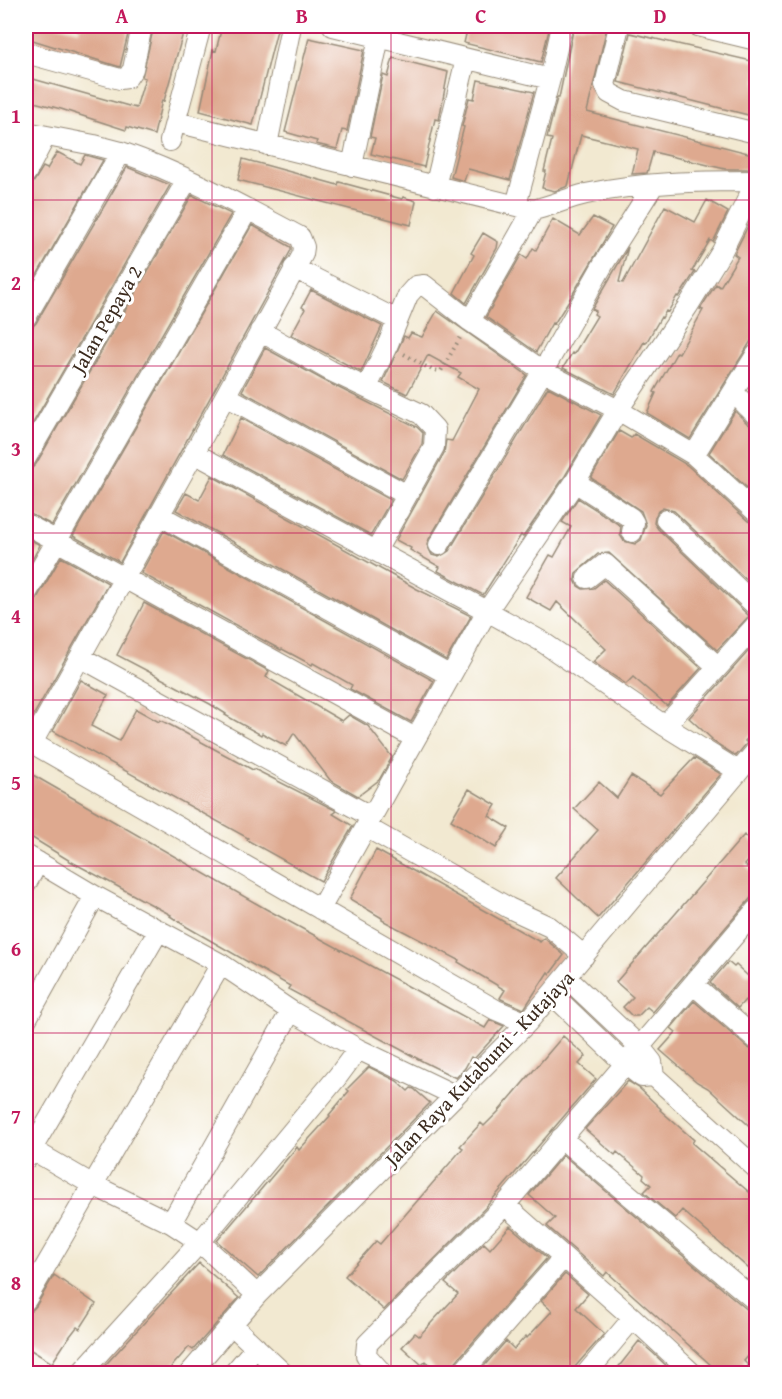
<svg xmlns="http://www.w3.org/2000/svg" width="782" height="1399" viewBox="0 0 782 1399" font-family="'Gentium Book Plus',serif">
  <rect width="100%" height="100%" fill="#fff"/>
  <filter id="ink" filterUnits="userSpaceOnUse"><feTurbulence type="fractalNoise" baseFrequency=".0167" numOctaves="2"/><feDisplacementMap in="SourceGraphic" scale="12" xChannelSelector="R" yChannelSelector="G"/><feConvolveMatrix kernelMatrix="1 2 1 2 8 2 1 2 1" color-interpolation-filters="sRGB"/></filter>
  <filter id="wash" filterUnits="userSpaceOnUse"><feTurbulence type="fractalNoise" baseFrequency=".008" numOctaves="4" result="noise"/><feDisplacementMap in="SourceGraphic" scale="24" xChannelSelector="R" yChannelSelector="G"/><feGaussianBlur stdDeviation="1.35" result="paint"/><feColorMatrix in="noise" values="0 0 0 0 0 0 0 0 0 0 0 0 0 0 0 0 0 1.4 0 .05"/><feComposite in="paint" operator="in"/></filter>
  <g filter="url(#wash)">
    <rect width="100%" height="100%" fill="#f2e9d1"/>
    <g id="blocks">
      <!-- building -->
      <path fill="#dea98f" d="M26,26H59L79,31L80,26H130L120,67L26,38Z
        M154,26H185L164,101L162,100L154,135L127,127L126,130L61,109L26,100V77L136,108L145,78L142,77Z
        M222,26H260L277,30L253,125L200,111L213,50L216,51Z
        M468,26H550L541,62L464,43Z
        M574,26L607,27L587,112L756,155V169H725L653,152L647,173L632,174L638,149L581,135L568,186L555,191L542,188L546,171H544L552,139L547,138L557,98H559Z
        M630,33L756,62V117L618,82Z
        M309,38L364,50L347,131L342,130L337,149L316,144L317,141L285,132Z
        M393,58L448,72L439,120L435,119L424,167L371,154L375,138L370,137L383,75L388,77Z
        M478,80L534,92L510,180L468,169L464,181L451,177L464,127L462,126L469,98L474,99Z
        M57,152L80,164L85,155L103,160L26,294V266L35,249L26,243V185L33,183L43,167L47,169Z
        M243,159L338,185L339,182L402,199L403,197L416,201L411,225L238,180Z
        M127,167L170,185L26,435V329L31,328L36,323Z
        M192,195L231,214L52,525L26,512V470L31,469L36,464Z
        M707,200L728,212L713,242L710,240L692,271L695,272L679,297L677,296L668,312L666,311L662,318L661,317L646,343L644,342L614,394L563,368L572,353L574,354L597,316L594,314L596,311L592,309L628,247L619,282L623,283L665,206L695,222Z
        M593,217L612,227L571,297L554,324L552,323L536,352L486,317L521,255L527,259L533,248L536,250L553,219L580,235Z
        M749,224L756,228V333L690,439L647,413L656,393L654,392L677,352L679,353L686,341L703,310L700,309L716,284L720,287L738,257L734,254Z
        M252,225L291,247V250L120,562L73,536Z
        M483,233L498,242L497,248L466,303L454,293L474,255L471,253Z
        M311,290L382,326L361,372L291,335L305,309L302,307Z
        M437,311L527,375L429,539L427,545L432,555L439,557L449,551L548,387L601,415L565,476L523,537L521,535L483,595L438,571L440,567L410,550L411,548L396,540L444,453L446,440L452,441L479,389L458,377L461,373L428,355L407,394L383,382L404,336L408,338L411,333L422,337Z
        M265,348L325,381L417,427L423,433L422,444L402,479L242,391Z
        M735,411L748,424L756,427V496L709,453Z
        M241,418L391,500L371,535L223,455Z
        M619,431L631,438L634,434L687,465L748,521L756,524V589L674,511L663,508L658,511L655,517L654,523L658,529L749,616L717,650L609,553L598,554L576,573L575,580L578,586L583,589L594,588L604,580L701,668L667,706L633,677L626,684L593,662L606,649L557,602L551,611L526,597L550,555L554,557L571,527L562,522L578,498L621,526L620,535L624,541L635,544L641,540L646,525L641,511L591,478Z
        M212,476L417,589L471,616L446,660L176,510L186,493L199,500Z
        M164,531L434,681L411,722L350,689L352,685L313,663L312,665L282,649L281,650L141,573Z
        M26,537L40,545L26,571Z
        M61,557L108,583L28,725L26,723V606L31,605L36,600Z
        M144,603L269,671L266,677L342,721L349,715L368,726L392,757L379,780L358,796L330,780L294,733L286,746L262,733L261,735L225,715L226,714L210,704L117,655Z
        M753,646L756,649V729L745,741L747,743L736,756L711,740L712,739L689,718Z
        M81,680L108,695L91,726L119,741L136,709L159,722L160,720L174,727L253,770L254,769L337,811L333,814L353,826L321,881L247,840L248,838L53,731Z
        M694,758L721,774L598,918L556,878L598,830L574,809L599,782L617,798L631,776L660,794Z
        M26,771L266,909L485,1028L490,1020L504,1026L474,1059L471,1057L465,1068L456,1078L424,1062L288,989L290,986L187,927L170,916L171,915L70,861L26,834Z
        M469,789L496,805L489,816L509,828L496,848L451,820Z
        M744,835L756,845V852L745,865L756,875V892L653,1012L647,1007L638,1016H632L623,1007L633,997L616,982Z
        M376,850L540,942L544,938L564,955L550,974L548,972L524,1009L501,999L500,998L505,990L458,962L459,960L382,920V918L350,899Z
        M728,962L734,967L736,965L748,976L756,966V1010L745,1000L738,1008L710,983Z
        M694,1001L748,1048L756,1051V1132L708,1088L697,1082L660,1050L676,1032L671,1028Z
        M563,1036L586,1056L579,1064L596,1079L485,1208L384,1310L345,1276L376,1241L380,1244L463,1148L460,1146L481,1123L484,1126L498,1112Z
        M369,1067L397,1081L408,1091L411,1088L414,1089L430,1103L258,1277L217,1241L297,1147L299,1150L330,1116L329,1115L349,1091L347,1089Z
        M628,1081L639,1088L661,1109L660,1110L694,1140L692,1143L756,1198V1275L682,1210L675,1218L644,1192L651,1185L643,1178L644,1175L617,1152L615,1155L585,1129Z
        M563,1155L756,1317V1347L744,1361L756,1374H721L607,1272L604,1276L547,1226L555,1218L529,1195Z
        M510,1226L547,1258L452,1366L449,1374H439L426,1361L422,1365L402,1347L415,1333L419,1336L458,1294L445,1283L484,1243L490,1249Z
        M199,1263L239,1298L193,1350L189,1347L165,1374H97Z
        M565,1274L588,1294L576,1308L604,1334L581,1360L569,1374H477L506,1341L514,1349L526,1336L527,1338L552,1311L541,1301Z
        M54,1275L96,1304L80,1329L77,1327L67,1340L52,1363L26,1347V1312L31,1311L36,1306Z
        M639,1341L653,1353L675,1374H613Z"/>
    </g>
  </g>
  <g filter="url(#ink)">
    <use href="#blocks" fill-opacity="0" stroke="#968a78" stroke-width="1.5"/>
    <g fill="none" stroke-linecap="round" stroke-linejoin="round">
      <defs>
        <path id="minor" d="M333,26L550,79
          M619,26L605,85L609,93L624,101L756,133
          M698,26L756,40
          M26,53L120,79L127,78L133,69L142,26
          M176,122L533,210C551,206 568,198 586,194C640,182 701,181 756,181
          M26,132L94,145L121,152L26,317
          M170,141L201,26
          M267,145L291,26
          M352,166L379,37
          M26,173L45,137
          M435,187L466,59
          M516,205L550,79L562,26
          M294,268L397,320
          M470,321L533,210
          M260,331L331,371L421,414L435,429L434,447L376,551
          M367,387L388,344L408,295L416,286L424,285L470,321L543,371L618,410L694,455L756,512
          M733,392L756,415
          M226,396L407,495
          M194,453L487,611L575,482L618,410L688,306L722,251L756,182
          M694,455L756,355
          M26,458L187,180
          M575,482L631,518L634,523L632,532
          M159,515L449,675
          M666,520L756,606
          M26,524L415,738
          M439,545L543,371L604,263L653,186
          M587,578L605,564L718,667
          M26,594L248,209
          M80,657L370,816
          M665,726L756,625
          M26,741L32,743L496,1010L527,1023
          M32,743L194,453L303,254L304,247L300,237C242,206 184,174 121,152
          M366,827L509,908L550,927L584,956
          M26,855L95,896L221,964L291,1011L358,1049L454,1095
          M26,884L38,862
          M320,909L487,611L541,641L665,726L738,771
          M566,977L640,1047L652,1062L654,1076L756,1168
          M694,985L756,1039
          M552,994L625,1064L642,1077L654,1076
          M26,1020L95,896
          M561,1138L756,1301
          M26,1146L93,1185L171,1223L200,1242L257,1295
          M26,1159L159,930
          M171,1223L291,1011
          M26,1300L221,964
          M231,1324L284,1374
          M80,1374L200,1242L338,1076L358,1049
          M189,1374L257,1295L527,1023L756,751
          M233,1374L256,1347
          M383,1374L366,1355L367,1344L505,1205
          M461,1374L563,1258
          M586,1374L633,1318
          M693,1374L633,1318L505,1205L756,910"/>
      </defs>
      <!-- minor casing -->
      <use href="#minor" stroke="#968a78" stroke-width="22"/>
      <!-- path -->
      <path stroke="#968a78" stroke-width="4" stroke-dasharray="1.5 4.5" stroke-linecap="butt" d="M404,354L432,370L441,371L460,338"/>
      <!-- minor -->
      <use href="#minor" stroke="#fff" stroke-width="20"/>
    </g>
  </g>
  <!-- grid -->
  <path fill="none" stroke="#c2185b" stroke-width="1.5" stroke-opacity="0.55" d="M212,26V1374M391,26V1374M570,26V1374M26,200H756M26,366H756M26,533H756M26,700H756M26,866H756M26,1033H756M26,1199H756"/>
  <g text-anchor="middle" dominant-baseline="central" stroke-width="6" stroke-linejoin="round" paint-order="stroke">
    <!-- street labels -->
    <g font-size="20" fill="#3b2a1e" stroke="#fff">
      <text transform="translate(106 319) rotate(-60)">Jalan Pepaya 2</text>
      <text transform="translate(479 1068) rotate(-46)">Jalan Raya Kutabumi - Kutajaya</text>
    </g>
  </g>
  <!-- margin -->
  <rect width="782" height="1399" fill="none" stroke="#fff" stroke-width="66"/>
  <rect x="33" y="33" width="716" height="1333" fill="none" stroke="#c2185b" stroke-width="2"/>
  <g font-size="20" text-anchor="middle" font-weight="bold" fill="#c2185b">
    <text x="122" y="23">A</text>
    <text x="302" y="23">B</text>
    <text x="481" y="23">C</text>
    <text x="660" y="23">D</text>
    <text x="16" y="123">1</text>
    <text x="16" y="290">2</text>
    <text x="16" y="456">3</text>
    <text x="16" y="623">4</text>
    <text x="16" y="790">5</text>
    <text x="16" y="956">6</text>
    <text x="16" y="1123">7</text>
    <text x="16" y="1290">8</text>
  </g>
</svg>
